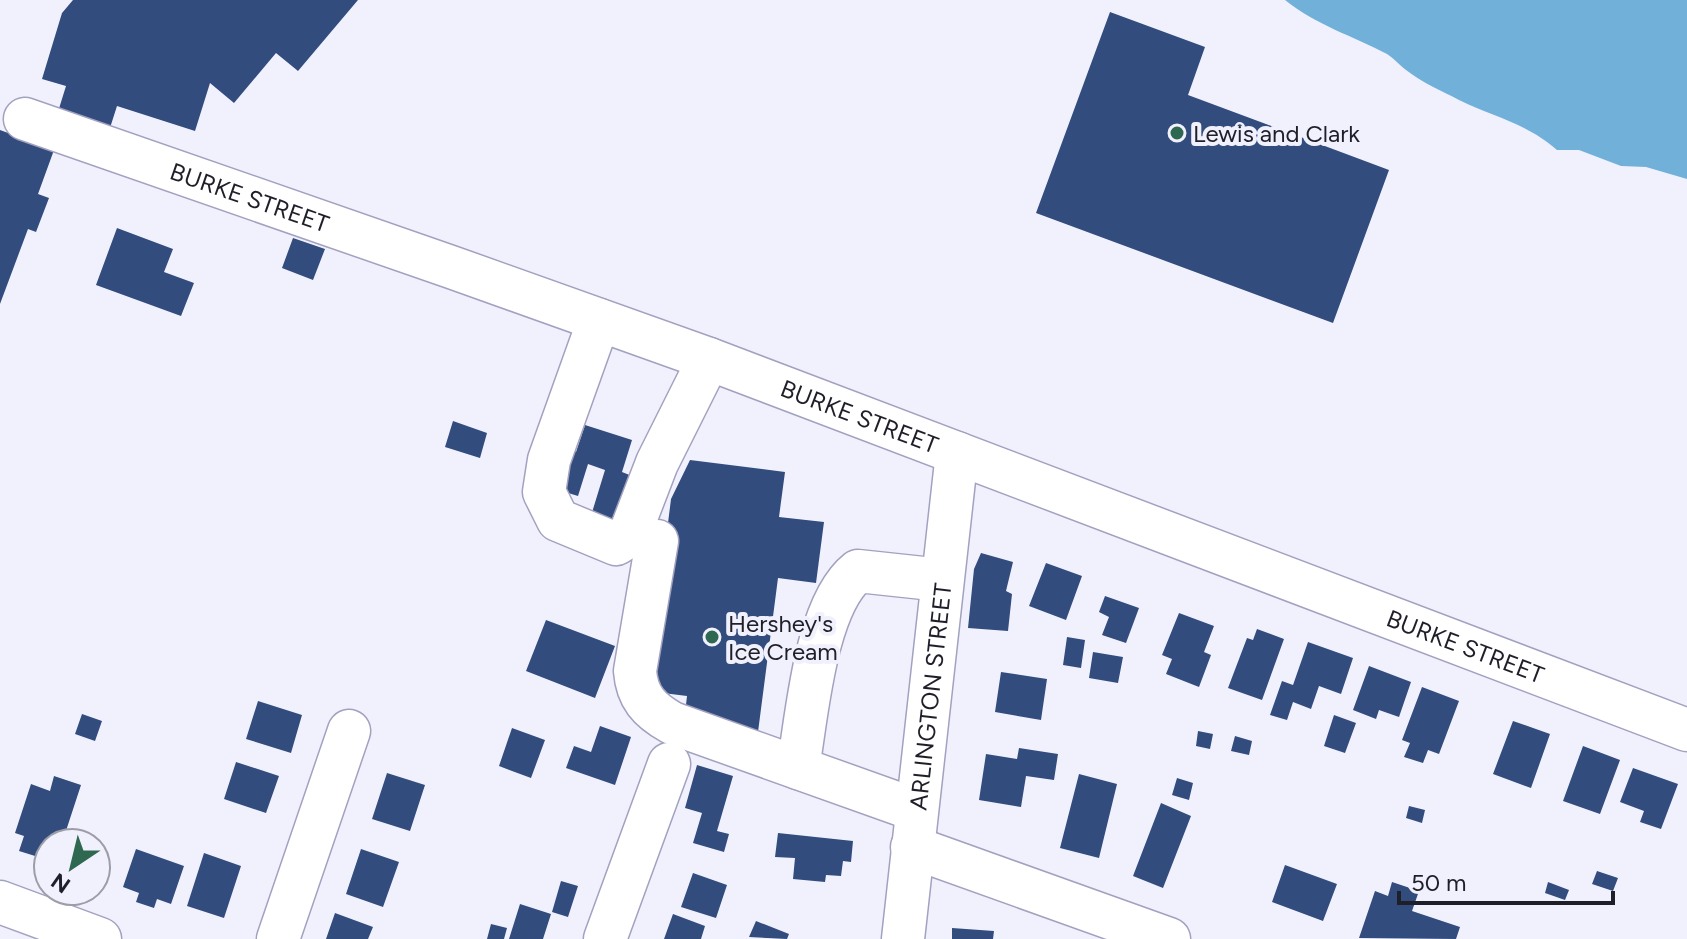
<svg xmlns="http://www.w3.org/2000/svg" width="1687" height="939" viewBox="0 0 1687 939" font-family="Figtree,sans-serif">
  <rect width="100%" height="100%" fill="#f1f1fe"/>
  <!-- water -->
  <path fill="#71b1d9" d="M1285,0H1687V179L1646,167L1621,166L1579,150H1557C1525,122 1495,118 1459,100C1442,91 1421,82 1406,70C1399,65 1395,59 1387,54C1353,36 1316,25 1285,0Z"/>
  <!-- building -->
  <path fill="#324c7d" d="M73,0H358L298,71L276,53L234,103L210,83L195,131L117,106L109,131L57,115L66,86L42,79L62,13Z
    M1110,12L1205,47L1188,95L1389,170L1333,323L1036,213Z
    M0,130L54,150L38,194L49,198L36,232L28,229L0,304Z
    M117,228L173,249L164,272L194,283L181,316L96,285Z
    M293,238L325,249L313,280L282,268Z
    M453,421L487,433L480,458L445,447Z
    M585,425L632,440L622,472L632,476L616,527L590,519L605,470L588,464L578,496L555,489L568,449L576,452Z
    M690,460L785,472L779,517L824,522L816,583L778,578L758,732L684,722L687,696L647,691L671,499Z
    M981,553L1013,562L1006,591L1012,594L1008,631L968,628L974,569Z
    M1046,563L1082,576L1066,620L1029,606Z
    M1105,596L1139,608L1126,643L1102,635L1109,617L1099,612Z
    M1179,613L1214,626L1204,652L1211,655L1199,687L1166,674L1172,659L1162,655Z
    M546,620L615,646L595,698L526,671Z
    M1257,629L1284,639L1262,700L1228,688L1247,638L1253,640Z
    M1067,637L1085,640L1081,668L1063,665Z
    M1308,642L1353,658L1341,694L1319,686L1311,709L1293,702L1287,720L1270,715L1282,681L1293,685Z
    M1093,652L1123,657L1118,683L1089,678Z
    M1369,666L1411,682L1399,717L1379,710L1376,719L1353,710Z
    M1001,672L1047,679L1041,720L995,712Z
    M1422,687L1459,701L1439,754L1428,750L1423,763L1404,757L1410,743L1402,740Z
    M258,701L302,715L291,753L246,739Z
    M82,714L102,721L95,741L75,734Z
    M1334,715L1356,723L1345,753L1324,746Z
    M1513,721L1550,734L1531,788L1493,774Z
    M600,726L631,737L615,785L566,768L574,746L591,752Z
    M512,728L545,740L531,778L499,766Z
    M1198,731L1213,734L1210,749L1196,746Z
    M1235,736L1252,741L1249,755L1231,751Z
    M1583,746L1620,760L1600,814L1563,801Z
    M1019,748L1058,754L1054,780L1026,776L1021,807L979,800L986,754L1017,759Z
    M236,762L279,776L266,813L224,799Z
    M697,765L733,776L717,831L729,834L724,852L693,843L702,813L685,808Z
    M1633,768L1678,784L1661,829L1640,822L1644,811L1620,802Z
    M387,773L425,785L410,831L372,819Z
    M1079,774L1117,784L1099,858L1060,848Z
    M54,776L81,785L62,843H48V860L19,851L24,836L15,833L31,784L50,791Z
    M1177,778L1193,783L1189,800L1172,795Z
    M1161,803L1191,816L1163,888L1133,876Z
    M1409,806L1425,810L1422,823L1406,818Z
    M778,833L853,841L851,862L843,861L841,876L826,875L825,882L793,879L795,858L775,857Z
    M136,849L184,866L171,904L157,899L154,908L136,902L139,893L123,887Z
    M361,849L399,862L383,907L346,894Z
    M204,853L241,866L224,918L187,906Z
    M1285,865L1337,884L1323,921L1272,902Z
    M1597,871L1618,878L1613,891L1592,884Z
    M693,873L727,885L716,918L681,907Z
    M561,881L578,886L568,917L552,912Z
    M1392,882L1419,891L1412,911L1460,927L1456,939L1359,938L1375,891L1388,896Z
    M1548,882L1569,890L1565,900L1545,893Z
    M520,904L551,914L543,939H509Z
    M335,913L373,927L368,939H326Z
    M673,914L705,926L701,939H664Z
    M756,921L789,934L787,939L749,937Z
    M491,924L507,928L504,939H487Z
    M952,928L994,931L993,939H952Z"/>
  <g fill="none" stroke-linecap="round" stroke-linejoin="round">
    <defs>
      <g id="minor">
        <path id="s1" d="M25,119L451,267L709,359L1687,730"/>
        <path d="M599,320L549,460L544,492L558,520L616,544L629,536L657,463L709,359"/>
        <path d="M657,541L635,671C637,697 649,710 672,723L916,810"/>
        <path d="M798,768C807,716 815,605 858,571L942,580"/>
        <path d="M912,847L1169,939"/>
        <path d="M0,902L100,939"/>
        <path d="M278,939L349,731"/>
        <path d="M605,939L669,764"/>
        <path id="s2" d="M903,939L957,453"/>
      </g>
    </defs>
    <!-- minor casing -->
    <use href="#minor" stroke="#a2a1c0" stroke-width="45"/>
    <!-- minor -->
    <use href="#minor" stroke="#fff" stroke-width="42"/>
  </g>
  <!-- markers -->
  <g fill="#2e6851" stroke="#f1f1fe" stroke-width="3">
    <circle cx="1177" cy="133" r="8"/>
    <circle cx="712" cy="637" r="8"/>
  </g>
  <g text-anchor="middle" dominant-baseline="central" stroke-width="8" stroke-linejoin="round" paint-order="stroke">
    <!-- poi labels -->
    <g font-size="24" fill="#1f1f2a" stroke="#f1f1fe" text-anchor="start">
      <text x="1193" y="133">Lewis and Clark</text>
      <text x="728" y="623">Hershey's<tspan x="728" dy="28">Ice Cream</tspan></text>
    </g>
    <!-- street labels -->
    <g font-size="24" fill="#1f1f2a" stroke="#f1f1fe">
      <text stroke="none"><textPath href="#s1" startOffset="238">BURKE STREET</textPath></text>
      <text stroke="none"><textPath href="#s1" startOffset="886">BURKE STREET</textPath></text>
      <text stroke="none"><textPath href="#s1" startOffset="1534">BURKE STREET</textPath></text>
      <text stroke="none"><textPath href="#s2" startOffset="244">ARLINGTON STREET</textPath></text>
    </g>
  </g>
  <!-- north arrow -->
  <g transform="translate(72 867) rotate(215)"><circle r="38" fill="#f1f1fe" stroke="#9d9da9" stroke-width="2"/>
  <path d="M0-6L14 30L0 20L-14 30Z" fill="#2e6851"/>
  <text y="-12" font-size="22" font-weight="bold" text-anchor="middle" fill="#1f1f2a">N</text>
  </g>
  <!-- scale -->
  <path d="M1399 891v12h214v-12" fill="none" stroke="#1f1f2a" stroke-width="4"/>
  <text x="1411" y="891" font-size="24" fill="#1f1f2a" stroke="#f1f1fe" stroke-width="6" paint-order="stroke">50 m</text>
</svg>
